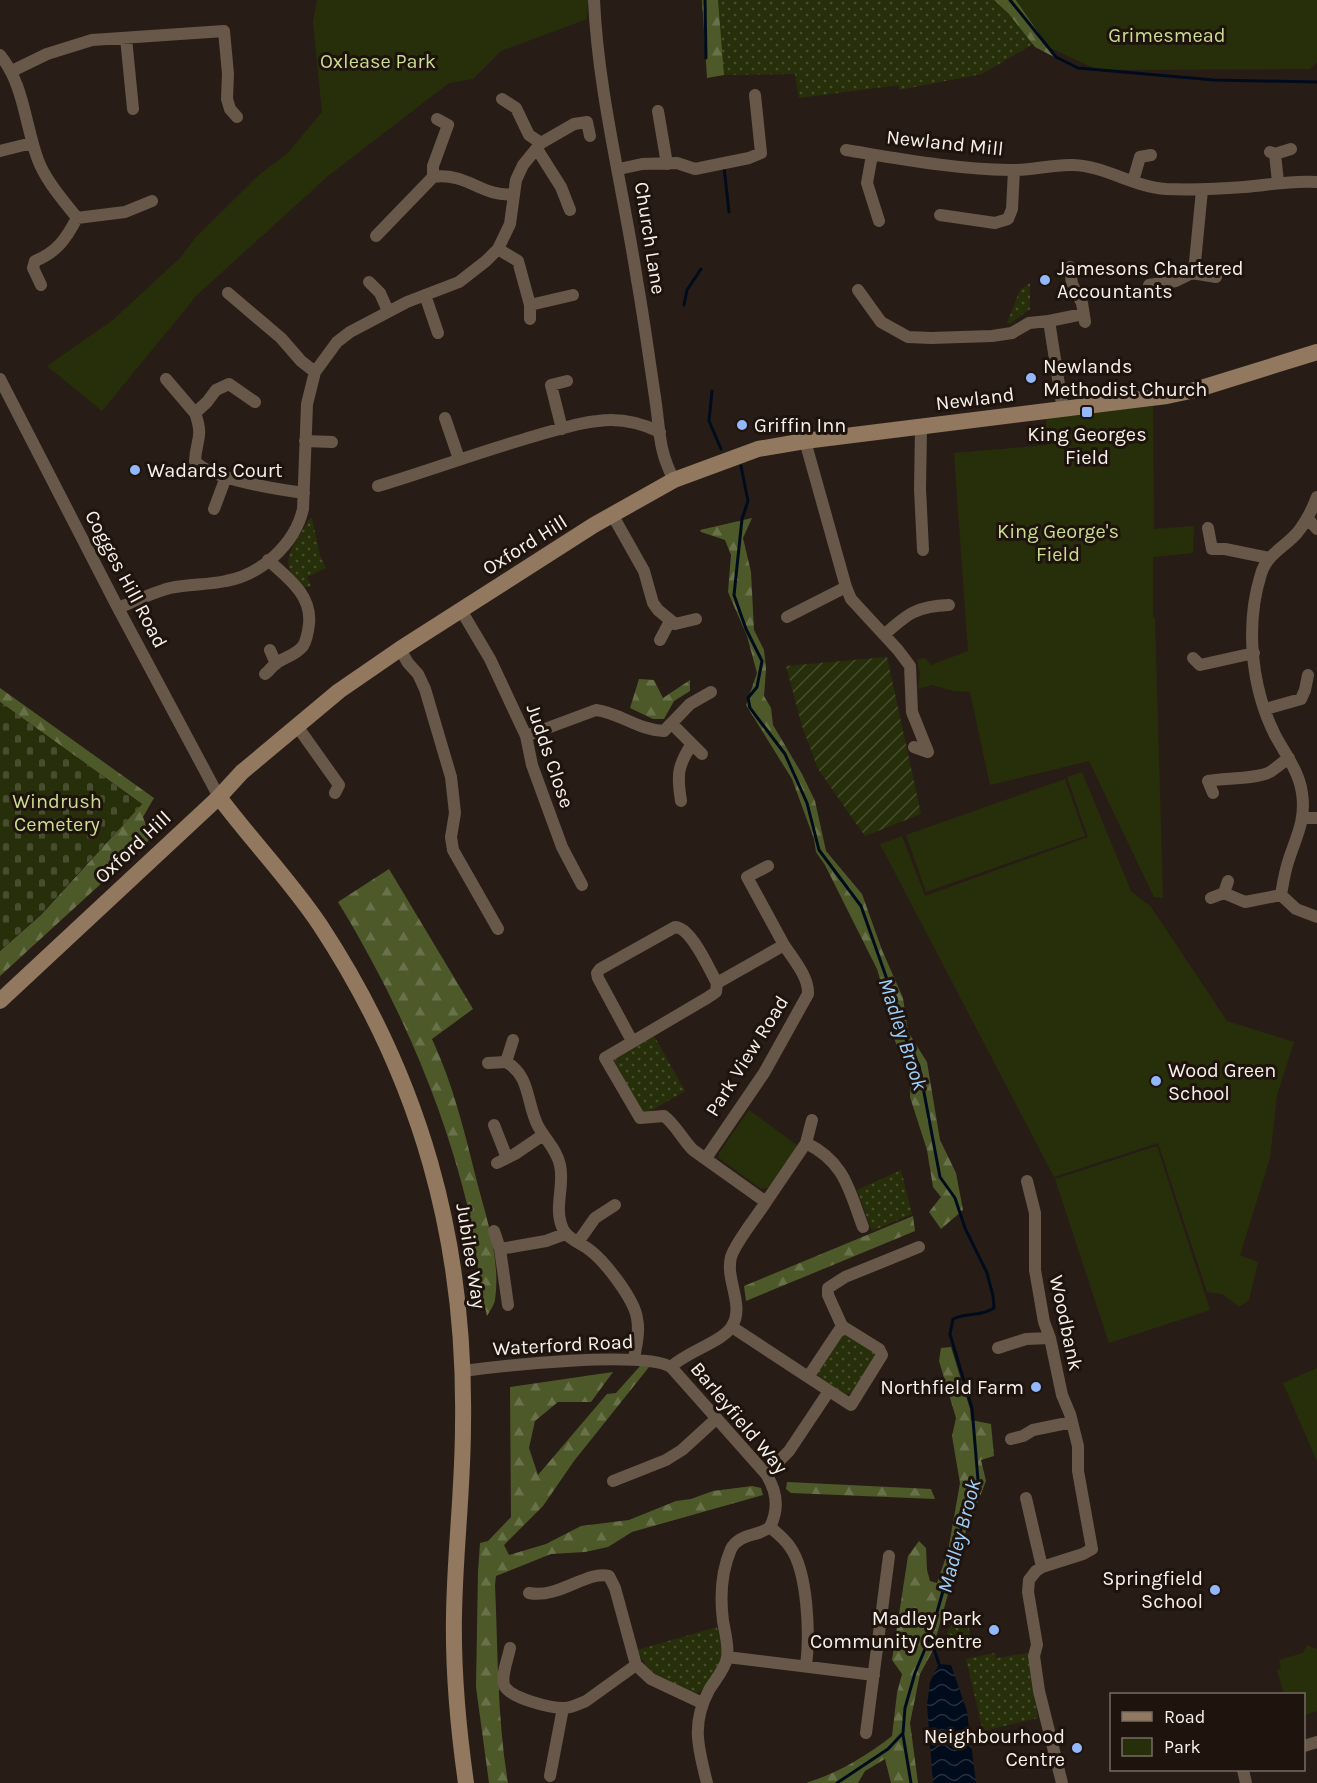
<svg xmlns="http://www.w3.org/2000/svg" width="1317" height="1783" viewBox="0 0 1317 1783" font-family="Karla,sans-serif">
  <defs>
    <pattern id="grass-dots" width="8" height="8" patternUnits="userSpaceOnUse" patternTransform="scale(1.5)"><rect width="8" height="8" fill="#272f0a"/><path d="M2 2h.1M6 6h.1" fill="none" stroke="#474d2e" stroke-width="1.8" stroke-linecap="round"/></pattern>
    <pattern id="forest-firs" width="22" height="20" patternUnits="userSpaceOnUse" patternTransform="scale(1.5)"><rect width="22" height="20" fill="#4e592a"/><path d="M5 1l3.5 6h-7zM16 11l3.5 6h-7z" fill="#687149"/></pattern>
    <pattern id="cemetery-stones" width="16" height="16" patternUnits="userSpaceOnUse" patternTransform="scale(1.5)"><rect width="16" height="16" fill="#272f0a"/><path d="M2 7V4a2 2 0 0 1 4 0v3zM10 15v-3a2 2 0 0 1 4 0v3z" fill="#474d2e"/></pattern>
    <pattern id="garden-furrows" width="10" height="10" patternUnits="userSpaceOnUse" patternTransform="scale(1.5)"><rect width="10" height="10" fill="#272f0a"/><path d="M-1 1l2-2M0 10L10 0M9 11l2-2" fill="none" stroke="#474d2e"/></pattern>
    <pattern id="water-waves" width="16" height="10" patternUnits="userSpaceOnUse" patternTransform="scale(1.5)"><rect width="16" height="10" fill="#000c1c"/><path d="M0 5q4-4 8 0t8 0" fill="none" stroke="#26303d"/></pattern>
  </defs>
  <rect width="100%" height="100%" fill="#281d16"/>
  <!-- grass -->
  <path fill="url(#grass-dots)" d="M718,0H994L1009,14L1033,44L982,74L899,90V85L799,98L795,74L724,75Z
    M1030,283V309L1011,323H1007L1020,290Z
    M312,518L320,555L326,568L307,577L311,586C304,589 301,584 296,579C277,559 299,539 309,519Z
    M654,1036L685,1091L647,1113H643L614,1061L615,1058Z
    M901,1170L912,1214L872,1231L857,1190Z
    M843,1334L874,1351L877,1356L852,1393L845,1395L815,1376Z
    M966,1613L972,1647L955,1649L947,1633L956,1615Z
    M717,1627C719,1636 723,1647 722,1656C721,1666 703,1692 695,1695C669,1683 650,1677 637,1650Z
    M995,1653L996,1658L1028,1653L1038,1718L983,1731L966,1659Z"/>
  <!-- forest -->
  <path fill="url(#forest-firs)" d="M702,0H718L724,75L707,78Z
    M994,0H1016L1056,58L1035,47L1009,14Z
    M752,518L743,538L751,572L754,630L764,650L766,669L764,696L771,708L773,725L802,774L815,801L826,851L862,894L882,950L903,998L908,1032L927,1062L940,1140L956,1173L963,1210L941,1229L929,1212L941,1197L933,1187L927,1150L910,1097L911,1068L899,1053L891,1028L886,999L877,969L825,865L816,852L814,839L792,779L746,705L757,673L747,636L728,592L731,555L725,540L701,532L700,530Z
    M639,679L654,680L663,698L690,680V691L674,701L664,719H653L630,708Z
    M0,688L154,798L143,817L151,838L0,976V951L41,915L142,804L0,702Z
    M389,869L473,1009L432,1039C453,1084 464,1130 476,1178C486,1217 501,1259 495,1300C494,1305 490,1311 487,1316C478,1280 476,1243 468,1208C442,1100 396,997 338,902Z
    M913,1216L915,1231L746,1301L744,1286Z
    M951,1347L970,1409L971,1420L991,1424L994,1456L981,1460L986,1481L964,1536L932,1652L920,1674L910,1723L918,1783H891L885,1759L865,1771L858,1783H806C838,1773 865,1757 892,1736L897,1693L902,1674L892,1660L908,1556L919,1541L926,1548L927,1570L930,1581L937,1583L948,1551L960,1483L952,1436L956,1418L939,1361L941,1348Z
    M641,1365L649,1367L574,1461L543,1506L504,1545L509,1555L546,1544L581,1526L629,1520L676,1501L691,1499L713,1491L752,1486L761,1488L763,1495L632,1532L608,1547L585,1552L551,1554L496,1576L495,1585C498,1651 497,1717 508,1783H489L476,1687L478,1572L480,1543L488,1541L511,1517L510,1387L613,1372L591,1402H558L535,1421L529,1448L538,1475L607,1394L616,1393Z
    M787,1482L931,1489L935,1499L791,1493L786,1489Z"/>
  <!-- cemetery -->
  <path fill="url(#cemetery-stones)" d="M0,702L142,804L40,915L0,951Z"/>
  <!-- park -->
  <path fill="#272f0a" d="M317,0H588L587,19L501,51L473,79L449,83L328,176L197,295L102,411L47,366L113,320L180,258L197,236L260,174L288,153L322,112L313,22Z
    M1016,0H1317V62L1310,69L1098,70L1050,48Z
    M1153,406L1154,529L1194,526L1193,553L1153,557V616L1155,619L1163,898L1154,897L1089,761L990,785L970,692L953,691L932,685L918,689L920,674L917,660L925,658L931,665L968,651L954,453L1047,445L1046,417Z
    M1082,772L1131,891L1151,907L1227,1021L1294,1042L1277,1095L1270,1158L1240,1255L1258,1262L1249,1300L1239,1307L1223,1294L1207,1292L1158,1143L1054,1177L880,844L902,836L925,896L1088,837L1067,777Z
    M1065,779L1085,836L926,892L906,835Z
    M749,1110L798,1146L768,1188L761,1189L719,1158V1153Z
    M1157,1146L1210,1310L1109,1343L1055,1179Z
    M1317,1368V1461L1283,1383Z
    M1307,1645L1317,1649V1711L1304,1715V1694H1284L1277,1670L1281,1668L1279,1660L1303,1653Z"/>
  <!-- garden -->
  <path fill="url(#garden-furrows)" d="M887,657L921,814L865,836L818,769L802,726L786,666Z"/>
  <!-- water -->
  <path fill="url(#water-waves)" d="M939,1664L951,1665L967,1711L976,1783H933L927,1705L930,1682Z"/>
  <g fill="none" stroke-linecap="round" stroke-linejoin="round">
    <!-- stream -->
    <path stroke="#000c1c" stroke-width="3" d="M705,0L706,58
      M1010,0L1056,57L1078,68L1214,80L1317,82
      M724,167L729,212
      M684,305L687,290L701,269
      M712,391L709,421L721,449
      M741,466L748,501L742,519L734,595L746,629L762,661L757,687L748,698L750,708L785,754L807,803L819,850L861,906L895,1002L904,1035L919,1066L940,1177L955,1198L965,1228L987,1273L993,1296L994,1308C980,1317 967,1312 953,1319L950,1334L972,1408L978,1480L958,1538L930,1637L939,1664
      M903,1735L911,1783
      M837,1783L888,1749L903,1733L905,1708L915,1673L930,1637"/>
    <!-- street -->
    <path stroke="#685849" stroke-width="12" d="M594,0C598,92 623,188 637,280C644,319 649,358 655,397C660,430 658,450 674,480
      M126,38L133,109
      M0,55C24,84 25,125 38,160C46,181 63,200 77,218L125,212L152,201
      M12,71L47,54L92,40L224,31L228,74L227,99L230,109L237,117
      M658,111L667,164
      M541,143L574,124L587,122L590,136
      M537,149L561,187L570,210
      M846,150C901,159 954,169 1010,170C1031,171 1052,164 1073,165C1105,166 1134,187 1166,189C1192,190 1218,189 1244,187C1270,185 1290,180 1317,182
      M0,151L32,143
      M1270,152L1275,154L1291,149
      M1275,154L1278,182
      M872,155L867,183L879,221
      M619,169L642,164L677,163L695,169L749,158L761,153L755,95
      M433,177V166L448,125L437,119
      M1133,181L1140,157L1151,155
      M940,215L995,223L1008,219L1012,209L1014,170
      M376,236L433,177C468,172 482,198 514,194
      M498,249L518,261L530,305L573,295
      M1070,267L1072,284L1082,303L1085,322
      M1192,273L1216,277
      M369,282L380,293L388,311
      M41,285L33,268L35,261C57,252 66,239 77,218
      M1149,285L1176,281L1192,273L1195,262L1202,190
      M858,290L881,322L908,337L931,338L992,336L1012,333L1029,323L1049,321L1063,410
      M228,293L281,338L301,361L315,372
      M425,295L438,333
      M530,305V319
      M1049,321L1083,314
      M0,379L118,608L219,797
      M166,379L195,413
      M255,402L229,384L216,390L207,402L195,413C204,438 196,439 195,461C209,479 281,490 304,493
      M445,418L459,459
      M921,427L920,489L923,550
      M562,429L551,385L567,381
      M305,441L332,442
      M805,441L846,587L851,599L898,650L910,666L912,712L928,752L914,747
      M378,486C431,470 482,451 535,436C556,430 576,423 598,421C619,418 641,423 660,432
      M1317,497C1312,510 1306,522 1297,533C1285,547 1266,555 1261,574C1245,625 1251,687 1275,735C1285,754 1299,771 1302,793C1306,819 1297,835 1289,859C1285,870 1283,883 1281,895L1296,909L1317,917
      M214,509L226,477
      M613,516L644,571L653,603L658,610L675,624L696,619
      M1307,518L1317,529
      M1208,528L1212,549H1225L1269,558
      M118,608C135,601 152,593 170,588C189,584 207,585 226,581C261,575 295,544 303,509L307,404L315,372L337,342L350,332L407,302L459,282L486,261L498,249L510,224L516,180L523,165L541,143L529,135L516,108L502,99
      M461,610L490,659L526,736L532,765L562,847L582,885
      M787,617L846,587
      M884,635C907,614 917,606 949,605
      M660,640L670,621
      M400,649L408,663L418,674L425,689L451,777L455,813L451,837L453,850L498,929
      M270,650L276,664
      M1193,658L1200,665L1254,653
      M265,674C269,671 272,667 275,664C284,657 295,656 303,646C307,640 308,632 309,624C312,595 288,578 268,560
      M1266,709L1301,699L1305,690L1308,675
      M672,724L702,754
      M297,726L339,785L335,793
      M526,736L596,710C620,713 638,730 664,731L690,704L711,692
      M1213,793L1208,781C1225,778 1256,779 1270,772C1276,768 1283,762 1289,758
      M681,801C677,776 677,766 692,744
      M1303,818H1317
      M768,866L747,877L784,945
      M1228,881L1224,893L1245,902L1281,895
      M1211,898L1224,893
      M513,1040L506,1062C531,1076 526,1103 538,1126C545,1139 557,1150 560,1165C565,1186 553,1208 563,1229C568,1240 582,1243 591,1251C606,1263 634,1299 637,1318C640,1332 636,1346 634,1359
      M632,1041L598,978L597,973L600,969L675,927C691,927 709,969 717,983
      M488,1063L506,1062
      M494,1125L507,1158
      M806,1143C845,1162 849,1190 863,1227
      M497,1163L515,1154L543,1135
      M1027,1181L1035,1213V1270L1044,1322L1050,1338L1062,1395L1070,1414L1078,1446V1471L1092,1549L1083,1554L1042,1567L1036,1571L1029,1580L1028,1592L1037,1645L1034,1656L1039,1691L1062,1783
      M766,1202L806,1143L812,1120
      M494,1231L500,1249L508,1305
      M578,1242L595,1218L615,1205
      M500,1249L546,1241L565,1234
      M732,1327L808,1377L842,1326L828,1295V1288L845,1277L919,1247
      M998,1348L1026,1339L1050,1338
      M671,1367L766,1474C777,1491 779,1509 770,1527C758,1537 739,1533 731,1549C721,1572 720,1597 723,1621C725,1633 729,1646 727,1658C725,1669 715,1680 709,1690C691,1724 698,1747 707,1783
      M463,1371C501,1366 642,1350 671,1367C686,1352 724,1341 732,1326C745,1305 725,1280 731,1257C735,1243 757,1216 766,1202L693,1150C682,1139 676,1125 664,1116L640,1118L605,1058L707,998L716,992L717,983L784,945C793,959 809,977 808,994L764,1073L706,1158
      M808,1377L851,1405L882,1355L879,1349L842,1326
      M1011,1439L1023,1436L1033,1430L1072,1422
      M766,1474L789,1451L829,1391
      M613,1481L666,1460L682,1450L716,1419
      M1026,1498L1042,1567
      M770,1527C777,1533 785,1539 790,1547C808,1572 810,1635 806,1666
      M529,1593C559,1599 587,1570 609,1576L615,1588L636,1665L651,1679L702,1703
      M510,1648C508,1659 501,1675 504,1685C509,1698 550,1708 564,1708C571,1708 579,1704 586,1701L636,1665
      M727,1657L874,1675
      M866,1733L889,1556
      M1304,1746L1317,1742
      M1243,1770L1246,1783
      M550,1776L563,1708"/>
    <!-- secondary -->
    <path stroke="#91785f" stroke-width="16" d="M219,797C251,840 290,880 320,925C421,1079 466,1241 463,1425C463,1488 455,1551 454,1615C453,1671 458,1727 466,1783
      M0,1001L219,797L242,772L339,691L400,649L594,525L674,480L758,449L805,441L1167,396L1195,390L1317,352"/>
  </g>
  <!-- markers -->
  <g fill="#93b7fd" stroke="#1e140d" stroke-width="2">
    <circle cx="1045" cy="280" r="6"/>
    <circle cx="1031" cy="378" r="6"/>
    <rect x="1081" y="406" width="12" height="12" rx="3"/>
    <circle cx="742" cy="425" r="6"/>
    <circle cx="135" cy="470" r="6"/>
    <circle cx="1156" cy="1081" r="6"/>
    <circle cx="1036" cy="1387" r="6"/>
    <circle cx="1215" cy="1590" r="6"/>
    <circle cx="994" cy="1630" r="6"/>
    <circle cx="1077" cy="1748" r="6"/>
  </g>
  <g text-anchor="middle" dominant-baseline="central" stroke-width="6" stroke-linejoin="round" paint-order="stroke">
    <!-- park labels -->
    <g font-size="20" fill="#cadd91" stroke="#1e140d">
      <text x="1167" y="35">Grimesmead</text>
      <text x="378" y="61">Oxlease Park</text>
      <text x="1058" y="531">King George's<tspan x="1058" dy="23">Field</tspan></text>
      <text x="57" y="801">Windrush<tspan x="57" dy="23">Cemetery</tspan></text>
    </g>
    <!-- street labels -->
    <g font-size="20" fill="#f7f0eb" stroke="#1e140d">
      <text transform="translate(945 143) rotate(6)">Newland Mill</text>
      <text transform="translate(650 238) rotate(81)">Church Lane</text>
      <text transform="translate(975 399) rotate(-7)">Newland</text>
      <text transform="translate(525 545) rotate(-32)">Oxford Hill</text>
      <text transform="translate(126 579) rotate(62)">Cogges Hill Road</text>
      <text transform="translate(550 756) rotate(71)">Judds Close</text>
      <text transform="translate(133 847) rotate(-43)">Oxford Hill</text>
      <text transform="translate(747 1056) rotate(-58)">Park View Road</text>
      <text transform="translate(471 1256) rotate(81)">Jubilee Way</text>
      <text transform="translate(1066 1323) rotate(78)">Woodbank</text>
      <text transform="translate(563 1345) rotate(-3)">Waterford Road</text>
      <text transform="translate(739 1418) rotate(50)">Barleyfield Way</text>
    </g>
    <!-- poi labels -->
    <g font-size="20" fill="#f7f0eb" stroke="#1e140d" text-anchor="start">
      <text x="1057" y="268">Jamesons Chartered<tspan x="1057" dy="23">Accountants</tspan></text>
      <text x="1043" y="366">Newlands<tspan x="1043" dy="23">Methodist Church</tspan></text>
      <text x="754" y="425">Griffin Inn</text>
      <text x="1087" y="434" text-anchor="middle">King Georges<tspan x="1087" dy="23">Field</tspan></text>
      <text x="147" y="470">Wadards Court</text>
      <text x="1168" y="1070">Wood Green<tspan x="1168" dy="23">School</tspan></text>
      <text x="1024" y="1387" text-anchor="end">Northfield Farm</text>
      <text x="1203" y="1578" text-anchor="end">Springfield<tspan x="1203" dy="23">School</tspan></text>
      <text x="982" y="1618" text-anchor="end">Madley Park<tspan x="982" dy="23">Community Centre</tspan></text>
      <text x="1065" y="1736" text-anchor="end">Neighbourhood<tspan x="1065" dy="23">Centre</tspan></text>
    </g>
    <!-- water labels -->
    <g font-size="21" font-style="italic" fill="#9ecefa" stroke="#1e140d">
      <text transform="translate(903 1034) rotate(72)">Madley Brook</text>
      <text transform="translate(959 1536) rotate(-75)">Madley Brook</text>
    </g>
  </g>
  <!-- legend -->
  <rect x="1110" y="1693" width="195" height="78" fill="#1e140d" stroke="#756c66" stroke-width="1.5"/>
  <rect x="1122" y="1712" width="30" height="9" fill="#91785f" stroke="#756c66" stroke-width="1.5"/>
  <text x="1164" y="1723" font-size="18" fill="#f7f0eb">Road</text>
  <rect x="1122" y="1738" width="30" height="18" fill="#272f0a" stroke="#756c66" stroke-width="1.5"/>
  <text x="1164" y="1753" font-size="18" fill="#f7f0eb">Park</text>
</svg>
